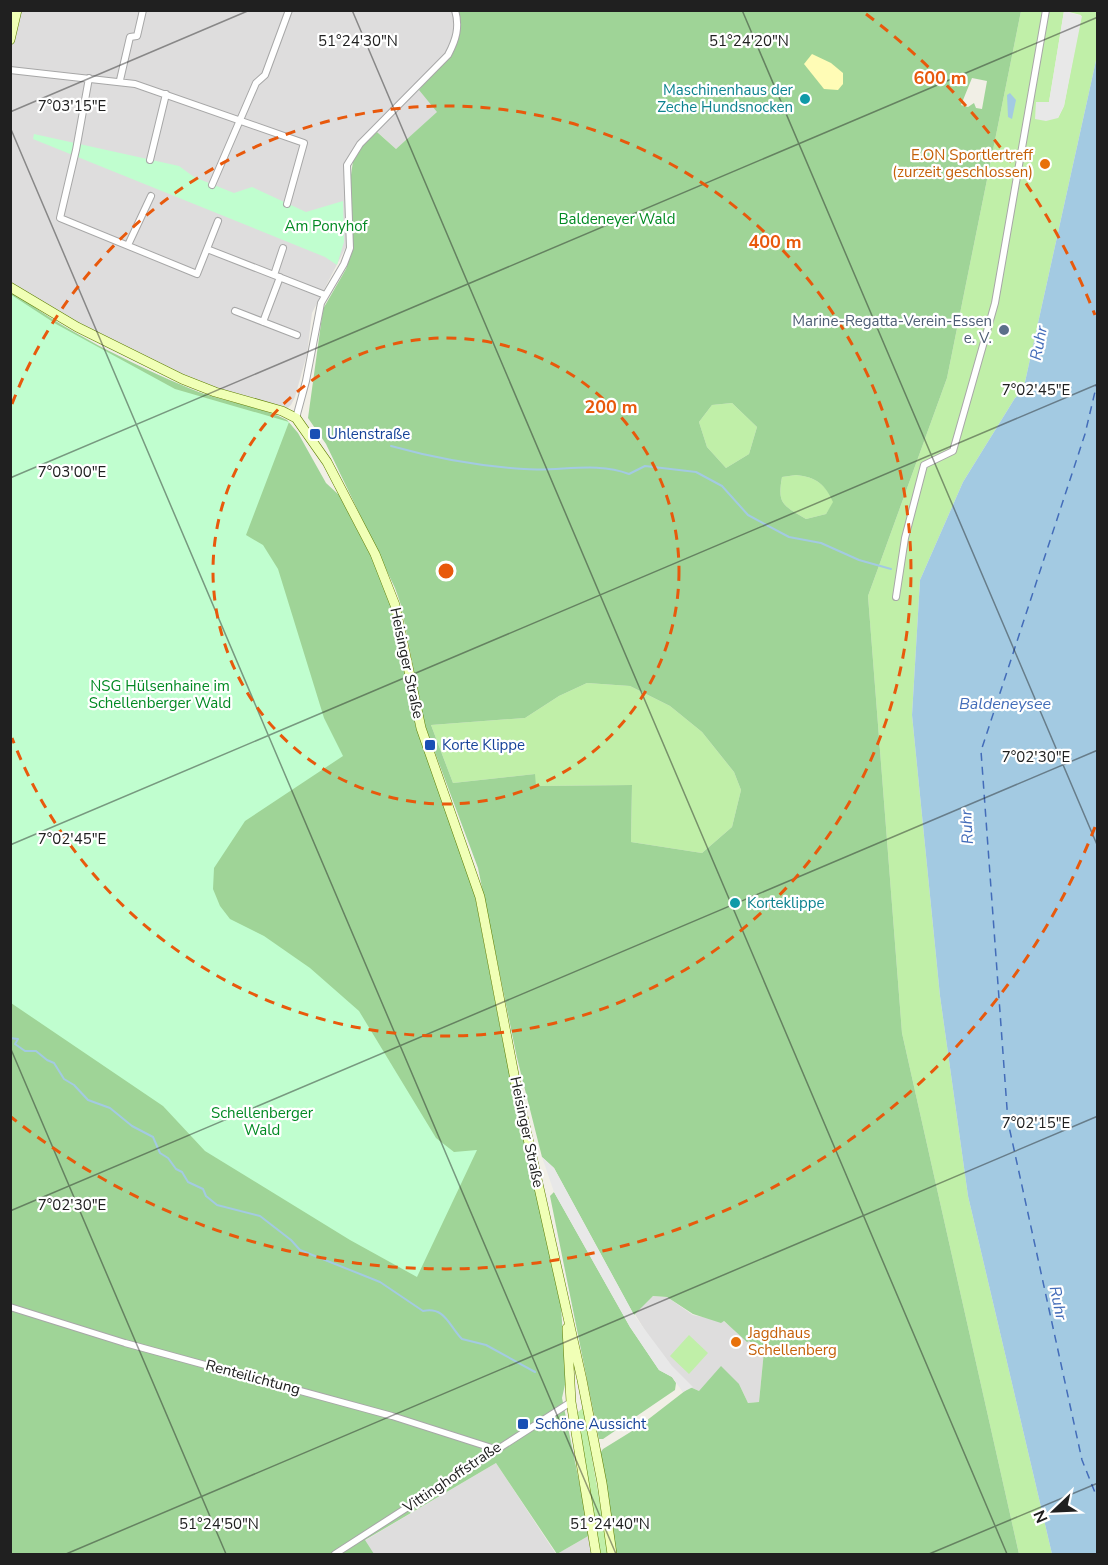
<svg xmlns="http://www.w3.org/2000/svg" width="1108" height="1565" viewBox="0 0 1108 1565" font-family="'Nunito Sans',sans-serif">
  <rect width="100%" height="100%" fill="#f1efe6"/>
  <!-- residential -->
  <path fill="#dedddd" d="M11,11H457L438,112L396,149L373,128L347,159L344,176L347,245L312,313L307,354L295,397L291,405L278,416L192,389L103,346L77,324L11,282Z
    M653,1296L667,1297L693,1315L723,1321L764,1351L759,1402L748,1403L739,1384L699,1391L690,1387L683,1392L633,1311Z
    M496,1463L556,1554H374L364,1541Z
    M590,1535L592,1554H557Z"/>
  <!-- grass -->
  <path fill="#c0efa8" d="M1021,11H1064L1049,102H1036L1058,118L1064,106L1081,15L1065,11H1097V56L1023,391L1015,398L963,482L920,580L912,715L940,996L968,1196L1052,1554H1019L902,1033L868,596L947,378Z
    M732,403L757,427L749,454L726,468L707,447L699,422L712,405Z
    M796,475C816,477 825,484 834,502L826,514L806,519C783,505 777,505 782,477Z
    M587,683L630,686L670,706L702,732L734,772L741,790L732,827L702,853L631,842L632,785L535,786V774L453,783L431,725L525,718L559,696Z
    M689,1335L708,1353L689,1374L670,1356Z
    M583,1408L609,1554H600L578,1422V1412Z"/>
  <!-- forest -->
  <path fill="#9fd497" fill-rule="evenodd" d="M457,11H1021L947,378L868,596L902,1033L1019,1554H616L600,1453L603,1449L637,1428L690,1387L699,1391L721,1366L739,1384L748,1403L759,1402L764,1351L749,1341L747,1342L724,1321L721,1323L693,1314L667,1297L653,1296L634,1315L554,1168L542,1157L517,1058L478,868L424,723L401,605L395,588L326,444L308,418L323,309L346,269L352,250L350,182L353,161L359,149L377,132L396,149L437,112L419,90L454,46ZM972,78L987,81L982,109L976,108L974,103L968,107L961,105ZM732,403L757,427L749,454L726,468L707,447L699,422L712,405ZM796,475C816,477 825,484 833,502L826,514L806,519C783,505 777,505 782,477ZM587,683L630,686L670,706L702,732L734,772L741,790L732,827L702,853L631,842L632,785L536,786L535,774L453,783L431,725L525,718L559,696Z
    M10,289C58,328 134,365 191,389C222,402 257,405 287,420L298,433L326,483L339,495L388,589L416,727L473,886L502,1037L561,1307L566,1380L562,1398L590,1535L557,1554L496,1463L365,1540L374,1554H11Z
    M554,1192L630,1327L659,1370L672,1377L676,1383L675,1390L603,1439H599L550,1196Z"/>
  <!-- sand -->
  <path fill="#fffcb6" d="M812,54L831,63L843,73V84L838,90L824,89L804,64Z"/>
  <!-- park -->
  <path fill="#c0fecf" d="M34,134L179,166L194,177L234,193L252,187L306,212L343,201L344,242L337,265L325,257L33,139Z
    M10,294L56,324L175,389L289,422L246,535L263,545L278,569L324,718L343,756L245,821L214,868L213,889L220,906L230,919L264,936L310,968L359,1011L436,1138L454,1152L477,1150L417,1277L350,1240L205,1151L163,1106L11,1003Z"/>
  <!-- parking -->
  <path fill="#e8e8e8" d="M1064,11L1082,16L1064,106L1058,118L1046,121L1035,119L1036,102H1049Z
    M542,1157L554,1168L634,1315L672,1366L693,1387L683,1392L672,1377L659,1370L630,1327L554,1192Z"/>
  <!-- water -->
  <path fill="#a3cae2" d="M1097,56L1098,1554H1052L968,1196L940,996L912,715L920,580L963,482L1015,398L1023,391Z
    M1010,93L1016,100L1012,119L1008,117L1007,95Z"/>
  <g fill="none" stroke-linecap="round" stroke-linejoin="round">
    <!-- stream -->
    <path stroke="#a3cae2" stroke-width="2" d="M391,446C434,458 479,466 524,469C559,472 596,461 629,474L645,466L696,472L722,486L748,515L789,537L821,543L859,560L891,569
      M10,1038L18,1039L15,1044L25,1051H36L47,1060L54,1063L64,1079L74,1085L88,1100L110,1108L132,1126L153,1137L160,1153L168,1158L176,1169L182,1172L188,1182L203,1189L206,1196L217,1205L260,1216L291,1240L300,1250L380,1282L423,1311C445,1306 449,1326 462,1339L486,1345L535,1372"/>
    <!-- ferry -->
    <path stroke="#436cb9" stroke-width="1.5" stroke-dasharray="8 6" stroke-linecap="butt" d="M1098,379L1085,434L981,751L1008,1122L1082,1460L1098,1500"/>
    <defs>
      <path id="minor" d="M10,70L135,84L304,143L287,204
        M89,78L76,150L60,218L197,274L218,221
        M120,80L130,37L137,36L143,10
        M150,160L166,94
        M212,185L256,83L265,75L289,10
        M128,245L151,196
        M207,249L325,295
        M274,275L283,248
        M235,311L297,335
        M263,322L280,277
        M296,418L306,381L321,303L344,264L350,248L347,165L360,144L448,55C456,40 460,27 455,10
        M896,597L905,538L924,465L953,451L995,303L1046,10
        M10,1307L125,1343L392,1416L495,1449
        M335,1554L571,1402"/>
      <path id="secondary" d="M10,40L17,10
        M10,287L77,327L182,379L215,392L282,411L296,418L327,462L375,554L395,605L421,728L480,897L516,1085L582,1380L602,1483L612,1554
        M567,1328L571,1402L596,1554"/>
    </defs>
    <!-- minor casing -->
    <use href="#minor" stroke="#a7a7a7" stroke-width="8"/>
    <!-- secondary casing -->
    <use href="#secondary" stroke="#5d7e00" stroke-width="10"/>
    <!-- minor -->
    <use href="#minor" stroke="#fff" stroke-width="6"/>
    <!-- secondary -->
    <use href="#secondary" stroke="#f0ffb6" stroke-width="9"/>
  </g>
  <!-- ticks -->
  <path fill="none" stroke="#202020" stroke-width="1.5" stroke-opacity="0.45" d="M352,10L1007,1554M742,10L1098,847M10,112L250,10M10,127L616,1554M10,478L1098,17M10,845L1098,384M10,1047L226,1554M10,1211L1098,750M66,1554L1098,1116M929,1554L1098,1483"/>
  <!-- distance rings -->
  <g fill="none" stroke="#e8590c" stroke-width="3" stroke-dasharray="10 8">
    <circle cx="446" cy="571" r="233"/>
    <path d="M12 404A465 465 0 1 1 12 738"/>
    <path d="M1095 827A698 698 0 0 1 11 1117M866 14A698 698 0 0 1 1095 315"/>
  </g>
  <!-- markers -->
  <g fill="#0f9aa8" stroke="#fff" stroke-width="2">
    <circle cx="805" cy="99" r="6"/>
    <circle cx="735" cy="903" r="6"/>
  </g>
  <g fill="#e8710a" stroke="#fff" stroke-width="2">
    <circle cx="1045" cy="164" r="6"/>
    <circle cx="736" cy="1342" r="6"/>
  </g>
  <circle fill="#5c6f8a" stroke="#fff" stroke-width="2" cx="1004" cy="330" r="6"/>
  <g fill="#1a4fb4" stroke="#fff" stroke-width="2">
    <rect x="309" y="428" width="12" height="12" rx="3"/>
    <rect x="424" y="739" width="12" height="12" rx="3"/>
    <rect x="517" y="1418" width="12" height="12" rx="3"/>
  </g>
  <g text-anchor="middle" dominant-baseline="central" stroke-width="4.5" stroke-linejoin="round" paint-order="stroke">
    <!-- culture labels -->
    <g font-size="15" fill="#0d838f" stroke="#fff" text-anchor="end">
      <text x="793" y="90">Maschinenhaus der<tspan x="793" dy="17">Zeche Hundsnocken</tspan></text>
      <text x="747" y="903" text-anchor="start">Korteklippe</text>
    </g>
    <!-- food labels -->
    <g font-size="15" fill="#c56008" stroke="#fff" text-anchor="end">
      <text x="1033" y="155">E.ON Sportlertreff<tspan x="1033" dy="17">(zurzeit geschlossen)</tspan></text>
      <text x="748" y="1333" text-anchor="start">Jagdhaus<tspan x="748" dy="17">Schellenberg</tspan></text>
    </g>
    <!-- park labels -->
    <g font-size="15" fill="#028a23" stroke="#fff">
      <text x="617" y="219">Baldeneyer Wald</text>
      <text x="326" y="226">Am Ponyhof</text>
      <text x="160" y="686">NSG Hülsenhaine im<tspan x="160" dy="17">Schellenberger Wald</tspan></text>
      <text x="262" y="1113">Schellenberger<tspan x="262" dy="17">Wald</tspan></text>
    </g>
    <!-- service labels -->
    <g font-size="15" fill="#4e5e75" stroke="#fff" text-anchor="end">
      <text x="992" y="321">Marine-Regatta-Verein-Essen<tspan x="992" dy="17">e. V.</tspan></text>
    </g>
    <!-- transit labels -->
    <g font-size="15" fill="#164399" stroke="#fff" text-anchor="start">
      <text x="327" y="434">Uhlenstraße</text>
      <text x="442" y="745">Korte Klippe</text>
      <text x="535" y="1424">Schöne Aussicht</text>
    </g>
    <!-- street labels -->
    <g font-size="15" fill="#202020" stroke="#fff">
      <text transform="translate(407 663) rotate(78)">Heisinger Straße</text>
      <text transform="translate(527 1132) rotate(78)">Heisinger Straße</text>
      <text transform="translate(253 1377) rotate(15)">Renteilichtung</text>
      <text transform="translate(452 1477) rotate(-34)">Vittinghoffstraße</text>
    </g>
    <!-- water labels -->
    <g font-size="16" font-style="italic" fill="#436cb9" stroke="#fff">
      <text transform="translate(1039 343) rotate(-79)">Ruhr</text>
      <text x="1005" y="704">Baldeneysee</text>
      <text transform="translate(967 827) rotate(-93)">Ruhr</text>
      <text transform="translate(1058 1303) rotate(78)">Ruhr</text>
    </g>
  </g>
  <g font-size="15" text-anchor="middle" fill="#202020" stroke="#fff" stroke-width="4.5" stroke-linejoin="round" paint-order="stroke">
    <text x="358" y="46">51°24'30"N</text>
    <text x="749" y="46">51°24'20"N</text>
    <text x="72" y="111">7°03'15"E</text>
    <text x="1036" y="395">7°02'45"E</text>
    <text x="72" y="477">7°03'00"E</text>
    <text x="1036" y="762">7°02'30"E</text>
    <text x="72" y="844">7°02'45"E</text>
    <text x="1036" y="1128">7°02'15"E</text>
    <text x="72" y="1210">7°02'30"E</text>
    <text x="219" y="1529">51°24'50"N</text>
    <text x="610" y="1529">51°24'40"N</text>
  </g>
  <circle cx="446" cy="571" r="9" fill="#e8590c" stroke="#fff" stroke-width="3"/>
  <g font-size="18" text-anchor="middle" font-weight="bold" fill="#e8590c" stroke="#fff" stroke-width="4.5" stroke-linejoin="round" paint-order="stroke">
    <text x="940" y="84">600 m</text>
    <text x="775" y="248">400 m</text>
    <text x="611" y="413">200 m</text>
  </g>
  <!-- border -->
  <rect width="1108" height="1565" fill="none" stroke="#202020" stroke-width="24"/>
  <!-- north arrow -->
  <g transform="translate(1054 1511) rotate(247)" stroke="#ffffff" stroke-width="4.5" paint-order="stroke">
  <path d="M0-4.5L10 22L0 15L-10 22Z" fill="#202020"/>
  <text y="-9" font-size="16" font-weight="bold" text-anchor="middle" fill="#202020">N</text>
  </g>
</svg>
